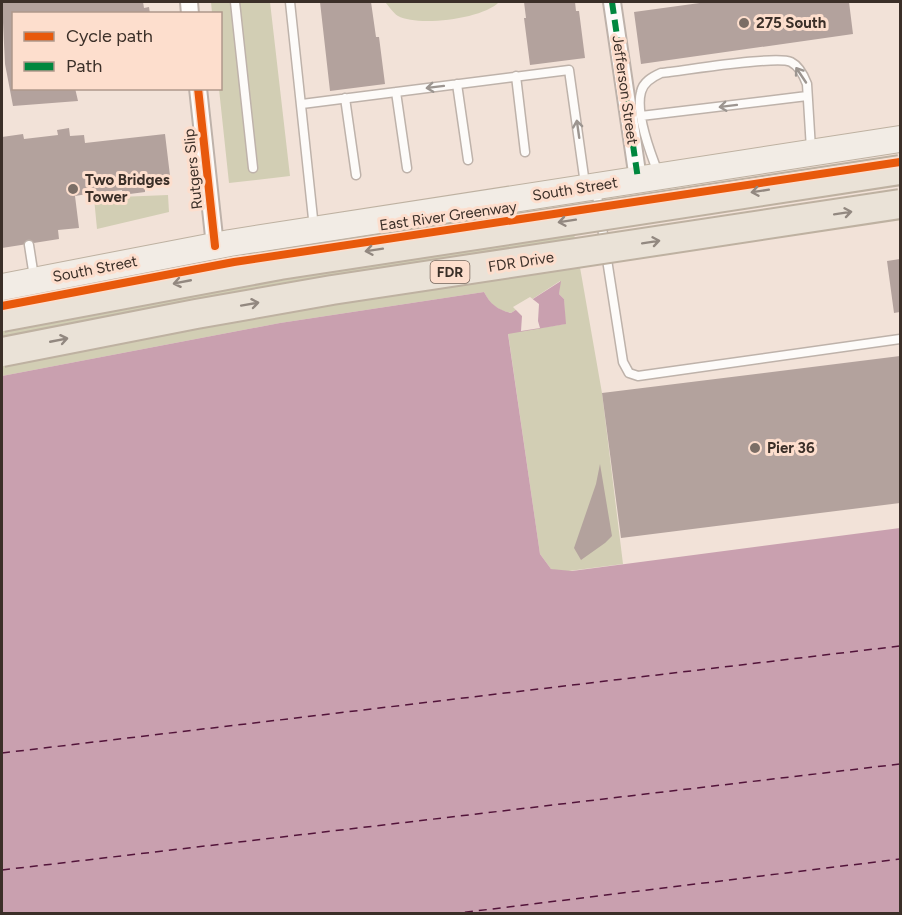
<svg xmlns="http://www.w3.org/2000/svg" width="902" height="915" viewBox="0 0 902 915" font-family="Figtree,sans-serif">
  <rect width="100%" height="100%" fill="#f2e2d8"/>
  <!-- green -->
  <path fill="#d2ceb4" d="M211,2H270L290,176L229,183L219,89L220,88V14L212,13Z
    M385,2H499C483,19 418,27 398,16C393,13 389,6 385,2Z
    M168,195L169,212L97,229L94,198Z
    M571,216L602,393L623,564L561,572L551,569L540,554L508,333L565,324L564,299L559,294L560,281L511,313C497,310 490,304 484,292L280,323L2,376V312Z"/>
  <!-- water -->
  <path fill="#c9a0af" d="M561,281L559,294L564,299L566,324L508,334L540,554L551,569L572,571L900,528V913L2,914V376L280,323L484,292C490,304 498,310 511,313Z"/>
  <!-- pier -->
  <path fill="#f2e2d8" d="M530,297L539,304L538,321L540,328L521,331L522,316L513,307Z"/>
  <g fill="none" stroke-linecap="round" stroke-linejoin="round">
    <!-- ferry -->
    <path stroke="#53143a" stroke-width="1.5" stroke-dasharray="8 6" stroke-linecap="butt" d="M2,753L900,646
      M2,870L900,764
      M451,914L900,859"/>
  </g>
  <!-- building -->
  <path fill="#b3a29d" d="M2,2H143L144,8L149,7L150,14H14V88H75L78,101L13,106L5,64Z
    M320,2H371L376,37H379L385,84L330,91Z
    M524,2H575L576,11H579L585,58L530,65L524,18H526Z
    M707,2H849L853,34L641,64L634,12Z
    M69,128L70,136L84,135L85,143L165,134L171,184L145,187V192L122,195V190L106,192L107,197L94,198L93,193L75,196L79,228L58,230L59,239L2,248V137L23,134L24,139L58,135L57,130Z
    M900,259V312L894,313L887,261Z
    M900,356V503L621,538L602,393Z
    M600,464L612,536L605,543L581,560L574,548L596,484Z"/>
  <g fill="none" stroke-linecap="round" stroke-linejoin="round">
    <defs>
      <path id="lane" d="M235,2L253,168
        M290,2L314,228
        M516,76L525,152
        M457,84L468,160
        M396,92L407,168
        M345,98L356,175
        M302,104L569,70L585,184
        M641,116L807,96
        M659,175C651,155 635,113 641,92C643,82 652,77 661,73C683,71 776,55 791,62C799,66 804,76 807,84L811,149
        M596,189L623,362L629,373L638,376L900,339
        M29,245L34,277"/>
      <path id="street" d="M189,2L190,14
        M612,2L638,179
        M198,88L215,246"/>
      <path id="primary" d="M2,287L230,243L900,139"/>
    </defs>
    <!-- lane casing -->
    <use href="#lane" stroke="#beb2aa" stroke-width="11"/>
    <!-- street casing -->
    <use href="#street" stroke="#beb2aa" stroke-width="20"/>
    <!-- primary casing -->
    <use href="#primary" stroke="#beb1a1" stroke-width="28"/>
    <!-- lane -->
    <use href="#lane" stroke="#fdfbf9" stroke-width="8"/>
    <!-- street -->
    <use href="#street" stroke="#fdfbf9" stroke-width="16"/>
    <!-- primary -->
    <use href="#primary" stroke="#f2ece5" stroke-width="26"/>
    <defs>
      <path id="highway-bridge" d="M2,317L280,265L900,170
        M2,352L196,314L332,290L900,204"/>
    </defs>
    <!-- highway-bridge casing -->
    <use href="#highway-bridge" stroke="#beb1a1" stroke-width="32" stroke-linecap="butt"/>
    <!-- highway-bridge -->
    <use href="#highway-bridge" stroke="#eae2d7" stroke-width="28"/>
    <!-- quiet -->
    <path stroke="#00873e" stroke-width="6" stroke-dasharray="12 6" stroke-linecap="butt" d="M612,2L638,179"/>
    <defs>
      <path id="cycleway" d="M198,88L215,246
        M2,306L234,262L900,162"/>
    </defs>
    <!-- cycleway casing -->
    <use href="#cycleway" stroke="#fddecd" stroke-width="11"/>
    <!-- cycleway -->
    <use href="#cycleway" stroke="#e8590c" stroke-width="8"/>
  </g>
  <!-- one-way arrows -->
  <defs><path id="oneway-shaft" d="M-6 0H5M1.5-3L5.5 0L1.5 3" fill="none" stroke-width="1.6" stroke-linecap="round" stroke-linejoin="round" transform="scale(1.5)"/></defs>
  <g stroke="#9c9590">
    <use href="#oneway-shaft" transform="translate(801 75) rotate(-124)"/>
    <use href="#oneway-shaft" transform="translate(435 87) rotate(173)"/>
    <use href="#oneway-shaft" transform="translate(728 106) rotate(173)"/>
    <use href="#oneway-shaft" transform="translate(578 129) rotate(-98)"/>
  </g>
  <g stroke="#928880">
    <use href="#oneway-shaft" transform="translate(760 191) rotate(171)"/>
    <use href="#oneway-shaft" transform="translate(843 213) rotate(-9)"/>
    <use href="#oneway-shaft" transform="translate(567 221) rotate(171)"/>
    <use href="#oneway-shaft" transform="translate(651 242) rotate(-9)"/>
    <use href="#oneway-shaft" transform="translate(374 250) rotate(171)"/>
    <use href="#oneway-shaft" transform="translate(182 282) rotate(169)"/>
    <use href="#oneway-shaft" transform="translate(250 304) rotate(-10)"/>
    <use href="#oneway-shaft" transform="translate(59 340) rotate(-11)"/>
  </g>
  <!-- markers -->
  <g fill="#7b6e66" stroke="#fddecd" stroke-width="2">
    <circle cx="744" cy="23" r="6"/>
    <circle cx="73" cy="189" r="6"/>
    <circle cx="755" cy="448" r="6"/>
  </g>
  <g text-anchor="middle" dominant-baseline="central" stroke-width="6" stroke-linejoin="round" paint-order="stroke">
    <!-- shield labels -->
    <rect fill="#fddecd" stroke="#75645a" stroke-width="1.5" x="430.5" y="261" width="39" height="22" rx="4.5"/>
    <g font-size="14" font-weight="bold" fill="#3b2f28">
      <text x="450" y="272">FDR</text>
    </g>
    <!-- poi labels -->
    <g font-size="15" font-weight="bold" fill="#3b2f28" stroke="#fddecd" text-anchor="start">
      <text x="756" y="23">275 South</text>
      <text x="85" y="180">Two Bridges<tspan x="85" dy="17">Tower</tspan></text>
      <text x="767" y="448">Pier 36</text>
    </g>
    <!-- street labels -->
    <g font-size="15" fill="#3b2f28" stroke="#fddecd">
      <text transform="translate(625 90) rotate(82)">Jefferson Street</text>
      <text transform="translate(193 169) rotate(-96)">Rutgers Slip</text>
      <text transform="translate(575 189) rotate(-9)">South Street</text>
      <text transform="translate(448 216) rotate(-8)">East River Greenway</text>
      <text transform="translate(521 262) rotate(-9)">FDR Drive</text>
      <text transform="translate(95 269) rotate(-11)">South Street</text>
    </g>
  </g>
  <!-- border -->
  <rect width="902" height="915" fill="none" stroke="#3b2f28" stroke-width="6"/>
  <!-- legend -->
  <rect x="12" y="12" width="210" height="78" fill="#fddecd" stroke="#af988b" stroke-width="1.5"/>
  <rect x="24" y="32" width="30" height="9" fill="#e8590c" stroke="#af988b" stroke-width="1.5"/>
  <text x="66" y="42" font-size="18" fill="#3b2f28">Cycle path</text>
  <rect x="24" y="62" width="30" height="9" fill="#00873e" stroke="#af988b" stroke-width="1.5"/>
  <text x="66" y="72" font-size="18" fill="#3b2f28">Path</text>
</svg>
